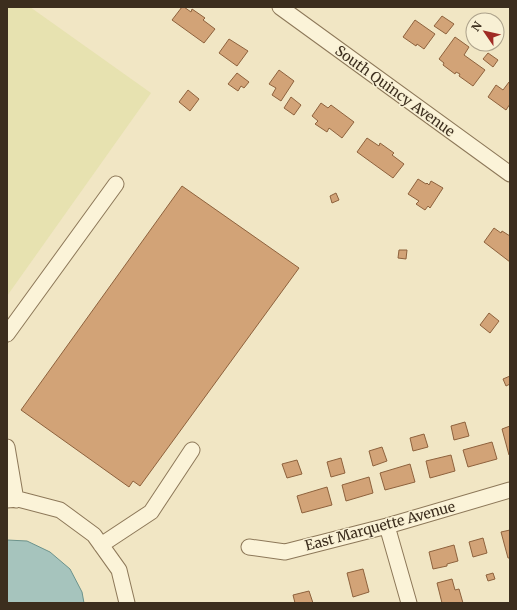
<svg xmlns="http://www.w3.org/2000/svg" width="517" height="610" viewBox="0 0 517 610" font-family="Merriweather,serif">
  <rect width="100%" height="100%" fill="#f1e6c4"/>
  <!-- farmland -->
  <path fill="#e7e2b0" d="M7,7H30L151,93L7,296Z"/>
  <!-- water -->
  <path fill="#a6c4bd" stroke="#6c938c" d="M7,540L27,541L50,552L70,569L82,592L84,603H7Z"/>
  <!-- building -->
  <path fill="#d2a377" stroke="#8e623d" d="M182,7H184L191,12L192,9L205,18L203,20L215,29L204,43L172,20Z
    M442,16L454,24L446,34L434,26Z
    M415,20L435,34L424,49L417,44L416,46L403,37Z
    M455,37L469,47L464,55L485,70L473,86L459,76L460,74L456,72L455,74L443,65L444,63L439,59Z
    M229,39L248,51L237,66L219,53Z
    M488,53L498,60L493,67L483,59Z
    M279,70L294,81L281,101L272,95L276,88L269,84Z
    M237,73L249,82L244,88L241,86L238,91L228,84Z
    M509,82H510V104L506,110L488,97L496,85L503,90Z
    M188,90L199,99L190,111L179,102Z
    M291,97L301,105L294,115L284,108Z
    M321,103L328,108L331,105L354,122L342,138L329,128L327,132L315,124L318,121L312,116Z
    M367,138L379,146L380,143L394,153L392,155L404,164L393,178L357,152Z
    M418,179L426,184L427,183L429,185L431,181L443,188L430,208L428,206L425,210L416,204L419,201L408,194Z
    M182,186L299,268L140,486L133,481L129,487L21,410Z
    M336,193L339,200L332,203L330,196Z
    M494,228L501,233L502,231L510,236V262L484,242Z
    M399,250H407L406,259L398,258Z
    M489,313L499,321L490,333L480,325Z
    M510,376V384L506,386L503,379Z
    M465,422L469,436L454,440L451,426Z
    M510,426V455H509L502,429Z
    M424,434L428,447L413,451L410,438Z
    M492,442L497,459L468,467L463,450Z
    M382,447L387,461L373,466L369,451Z
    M451,455L455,471L430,478L426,461Z
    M341,458L345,473L331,477L327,462Z
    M297,460L302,474L287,478L282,464Z
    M410,464L415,482L385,490L380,473Z
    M369,477L373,493L346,501L342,485Z
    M327,487L332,505L302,513L297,496Z
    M510,530V558H508L501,532Z
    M483,538L487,553L473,557L469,542Z
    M454,545L458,561L447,564V566L433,569L429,552Z
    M363,569L369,592L353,597L347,573Z
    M493,573L495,579L488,581L486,575Z
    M452,579L455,590L459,589L463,603H442L437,583Z
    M309,591L313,603H295L293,595Z"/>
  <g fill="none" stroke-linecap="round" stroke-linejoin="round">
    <defs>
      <path id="minor" d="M280,7L510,174
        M7,334L116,184
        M7,447L16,500
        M7,500L18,499L60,510L94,535L119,570L127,603
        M387,526L409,603
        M101,545L151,512L192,450
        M249,547L285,552L387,526L510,490"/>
    </defs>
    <!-- minor casing -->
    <use href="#minor" stroke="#8d7859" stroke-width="17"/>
    <!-- minor -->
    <use href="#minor" stroke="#fbf3d8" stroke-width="15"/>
  </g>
  <g text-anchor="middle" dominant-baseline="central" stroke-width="3" stroke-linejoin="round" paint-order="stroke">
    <!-- street labels -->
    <g font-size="14" fill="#3c2e1e" stroke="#f8f0d4">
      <text transform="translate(395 91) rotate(36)">South Quincy Avenue</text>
      <text transform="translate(380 526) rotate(-15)">East Marquette Avenue</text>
    </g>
  </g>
  <!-- border -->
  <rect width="517" height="610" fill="none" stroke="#3c2e1e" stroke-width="16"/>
  <!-- north arrow -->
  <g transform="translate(485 32) rotate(304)"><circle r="19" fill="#f8f0d4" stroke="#ada28b"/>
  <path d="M0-3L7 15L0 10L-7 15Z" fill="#a02b24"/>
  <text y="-6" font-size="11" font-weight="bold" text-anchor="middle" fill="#3c2e1e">N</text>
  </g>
</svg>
